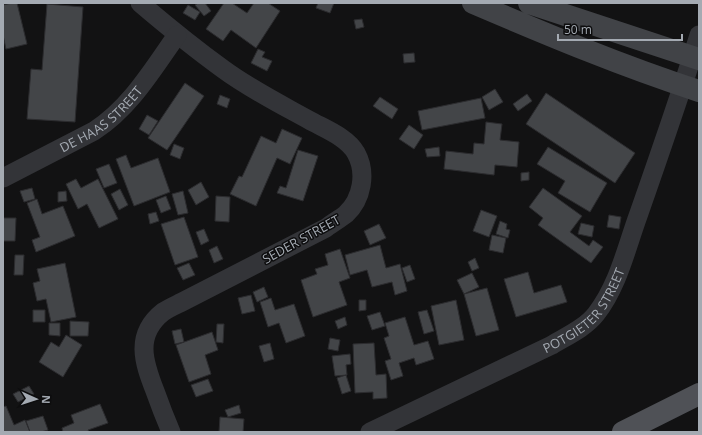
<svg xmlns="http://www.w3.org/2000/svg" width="702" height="435" viewBox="0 0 702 435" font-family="'Open Sans',sans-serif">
  <rect width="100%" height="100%" fill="#121213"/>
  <!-- building -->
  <path fill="#434548" stroke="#2c2c2f" d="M12,3H17L27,44L6,49L3,35V5Z
    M198,3H205L211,11L204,16L195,5Z
    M224,3H232L247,13L254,3H268L280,11L256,48L231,30L223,41L206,29Z
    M318,3H334L330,13L316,8Z
    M47,4L83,7L75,122L27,119L31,69L42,70Z
    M188,5L200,12L195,20L183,13Z
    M362,19L364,27L356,29L354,20Z
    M258,49L265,52L262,57L272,61L267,71L251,63Z
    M414,53L415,62L404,63L403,54Z
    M185,83L204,96L167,150L148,138Z
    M495,89L503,102L489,110L482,97Z
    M546,93L635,153L615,183L526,124Z
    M527,94L532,101L518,111L513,104Z
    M220,95L230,99L227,108L217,104Z
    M380,97L398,109L392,119L373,106Z
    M481,98L485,118L422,130L418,111Z
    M147,115L158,121L149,135L139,129Z
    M486,122L502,124L500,140L519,142L517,167L495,165L494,175L444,169L446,151L473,154L474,143L484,144Z
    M409,125L423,135L414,149L399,139Z
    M282,129L302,138L290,164L277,158L256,206L230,194L239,176L242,177L261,136L276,143Z
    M174,144L184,148L180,159L170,155Z
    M439,147L440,156L427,157L425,149Z
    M548,147L607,183L590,212L558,193L565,181L537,164Z
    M298,150L318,156L303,201L277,193L280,186L286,188Z
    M126,155L131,168L158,158L170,192L134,206L116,159Z
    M109,164L117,183L104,188L96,169Z
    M529,172V180L521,181V173Z
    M76,179L81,188L98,179L118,219L99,228L87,204L78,209L66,184Z
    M201,182L209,197L196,205L188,190Z
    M32,188L35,199L24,202L20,191Z
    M543,188L582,216L570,232L589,246L593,240L603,247L591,263L538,225L543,218L529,207Z
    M120,189L128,205L119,210L111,194Z
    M66,191L67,201L58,202V192Z
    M183,191L188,213L178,215L172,194Z
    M166,196L171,209L161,213L156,200Z
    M216,196L230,197L229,222L215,221Z
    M37,199L42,214L63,206L75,236L36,252L32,240L40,237L27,203Z
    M481,210L497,216L489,237L473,231Z
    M156,212L159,221L150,224L148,214Z
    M609,215L621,217L619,229L607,227Z
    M184,217L198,257L175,265L161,224Z
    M3,218H16L15,241H3Z
    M500,221L507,224L506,229L510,230L508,238L496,234Z
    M581,223L594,226L592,237L578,234Z
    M379,224L386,238L370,245L364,231Z
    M204,229L209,241L201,245L196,232Z
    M492,235L506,238L503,253L489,250Z
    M380,245L386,268L400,264L407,291L395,295L392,282L372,287L367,270L350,275L345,255Z
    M217,246L223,259L214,263L209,250Z
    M340,249L350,278L339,282L347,305L313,317L301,280L317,274L315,269L328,265L325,254Z
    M15,255H24L23,275H14Z
    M475,258L479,268L472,271L468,262Z
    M65,263L76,317L51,322L46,299L37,301L33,283L40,281L37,269Z
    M189,263L195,275L183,280L177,268Z
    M410,265L415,279L407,282L402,268Z
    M528,272L534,293L561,285L567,302L516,317L504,279Z
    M472,273L479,287L464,294L457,280Z
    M264,287L268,297L257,302L253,292Z
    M487,288L499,330L476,336L464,294Z
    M251,295L255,311L242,314L238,298Z
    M271,298L275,310L294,304L305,336L286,343L279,323L268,327L260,302Z
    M359,300H366V310L359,311Z
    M456,300L464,340L439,345L431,306Z
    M33,310H45V322H33Z
    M427,310L434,331L424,334L418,312Z
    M380,312L385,326L372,330L367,316Z
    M345,317L347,325L338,329L335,321Z
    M405,317L414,345L428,341L434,359L416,365L414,358L399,363L403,376L391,380L385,361L391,359L384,338L389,336L385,323Z
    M70,321L89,322L88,336H70Z
    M49,323H60V336L49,335Z
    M217,324H224L223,343L216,342Z
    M181,329L184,342L175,344L172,331Z
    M212,332L218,350L205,355L211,374L189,382L176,345Z
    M66,335L82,345L63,377L39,362L51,342L59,347Z
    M330,338L340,340L338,351L328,349Z
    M270,343L274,359L264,362L259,346Z
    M374,343L376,375L386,374L387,398L373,399V392L355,393L353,344Z
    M350,354L351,364L346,365L347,375L335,376L332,356Z
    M346,375L351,391L342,394L337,378Z
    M208,379L213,391L196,397L191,385Z
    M29,386L34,394L18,402L13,394Z
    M100,404L108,423L88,430L89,432H63L62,428L74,423L71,415Z
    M239,405L241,413L228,417L225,410Z
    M6,406L14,425L25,420L30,432H3V407Z
    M43,416L48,430L41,432H30L26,421Z
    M220,417L244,419L243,432H219Z"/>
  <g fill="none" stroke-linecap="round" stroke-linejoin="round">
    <!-- street -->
    <g stroke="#333438" stroke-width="19">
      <path d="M140,3C167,26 194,48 223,69C250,89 280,104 309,120C325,129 347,137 356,153C367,173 362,199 346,214C340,219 332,223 326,228L182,302C176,305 169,308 163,312C134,335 144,363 155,391C160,405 165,418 171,432"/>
      <path id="s1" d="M3,178L94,131C130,108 153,69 177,35"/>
      <path id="s2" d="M370,432L552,345C567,336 585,328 596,314C618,286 626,249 638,216C659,156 680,96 699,35"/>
    </g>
    <!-- secondary -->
    <path stroke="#414347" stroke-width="22" d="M473,3C548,35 622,66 699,91
      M529,3L699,59"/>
    <!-- primary -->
    <path stroke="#4f5156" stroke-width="22" d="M623,432L699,394"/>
  </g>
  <g text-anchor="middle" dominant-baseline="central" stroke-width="3" stroke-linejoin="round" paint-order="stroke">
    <!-- street labels -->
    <g font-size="13" fill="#a4aab2" stroke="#0d0d0e">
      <text stroke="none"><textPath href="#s1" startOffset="115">DE HAAS STREET</textPath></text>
      <text transform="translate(301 239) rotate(-29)">SEDER STREET</text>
      <text stroke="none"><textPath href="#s2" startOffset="250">POTGIETER STREET</textPath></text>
    </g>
  </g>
  <!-- border -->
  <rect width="702" height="435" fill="none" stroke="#a4aab2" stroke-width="8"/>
  <!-- north arrow -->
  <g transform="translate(36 399) rotate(93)" stroke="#0d0d0e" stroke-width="3" paint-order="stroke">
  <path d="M0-3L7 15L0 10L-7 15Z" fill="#a4aab2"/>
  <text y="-6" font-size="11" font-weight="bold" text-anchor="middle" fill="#a4aab2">N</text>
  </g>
  <!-- scale -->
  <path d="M558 34v6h124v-6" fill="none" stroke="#a4aab2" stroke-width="2"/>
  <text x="564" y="34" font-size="12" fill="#a4aab2" stroke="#0d0d0e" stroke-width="3" paint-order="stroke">50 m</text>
</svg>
